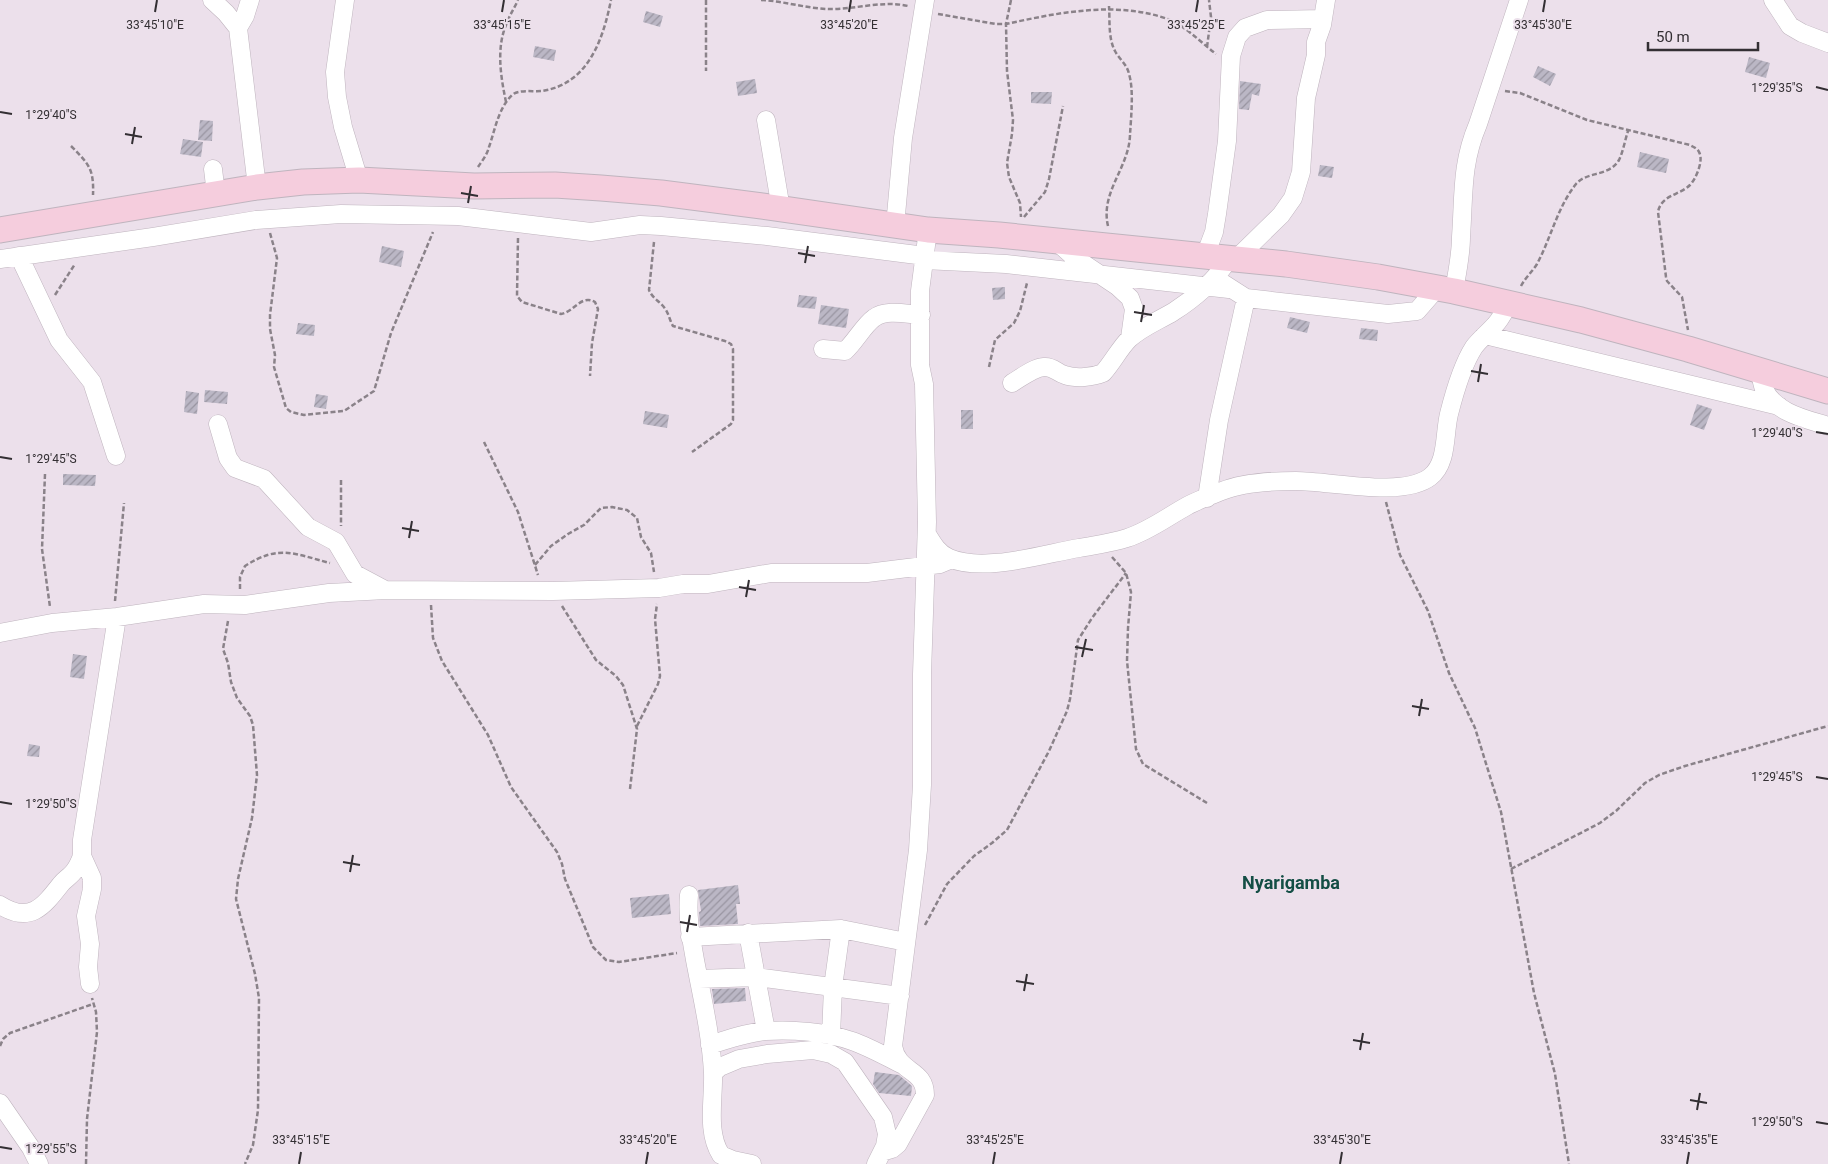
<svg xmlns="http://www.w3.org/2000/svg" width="1828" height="1164" viewBox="0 0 1828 1164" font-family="Roboto,sans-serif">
  <defs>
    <pattern id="building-hatch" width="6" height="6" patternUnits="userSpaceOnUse" patternTransform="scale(1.25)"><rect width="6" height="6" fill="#bbb7c5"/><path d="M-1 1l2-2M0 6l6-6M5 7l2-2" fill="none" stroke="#9995a1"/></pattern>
  </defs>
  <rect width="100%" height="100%" fill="#ece0eb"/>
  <!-- building -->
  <path fill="url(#building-hatch)" d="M646,11L663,16L660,27L643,22Z
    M535,46L556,50L554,61L533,57Z
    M1749,57L1770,63L1766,78L1745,72Z
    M1538,66L1556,74L1550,86L1533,77Z
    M755,79L757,93L738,96L736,82Z
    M1240,81L1261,84L1259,96L1252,94L1249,110L1239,109Z
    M1031,92H1052L1051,104L1031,103Z
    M200,120L213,121L212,141L198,140Z
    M183,139L203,142L201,157L180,154Z
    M1640,152L1669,159L1666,173L1637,167Z
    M1320,165L1334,167L1332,178L1318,176Z
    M382,246L404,251L401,267L379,262Z
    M1005,287V299L993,300L992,288Z
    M799,295L817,297L815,309L797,307Z
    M821,305L849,309L846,328L818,324Z
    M1290,317L1310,322L1307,333L1287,328Z
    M298,323L315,325L314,336L296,334Z
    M1361,328L1378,330L1377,341L1359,339Z
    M205,390L228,392L227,404L204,402Z
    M186,391L199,393L197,414L184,412Z
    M316,394L328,396L326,409L314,407Z
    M1697,404L1712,409L1704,430L1690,425Z
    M961,410H973V429H961Z
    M645,411L669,415L667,428L643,424Z
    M63,474L96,475L95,486L63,485Z
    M73,654L87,656L84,679L70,677Z
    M29,744L40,746L39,757L27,756Z
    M738,885L740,904H736L738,924L700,926L699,912L701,911L698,890Z
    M669,894L671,914L632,918L630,898Z
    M745,988L746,1001L714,1004L712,989Z
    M875,1072L899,1075L912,1086L911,1096L879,1093L873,1084Z"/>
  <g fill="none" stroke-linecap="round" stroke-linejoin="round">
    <defs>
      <path id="street" d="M212,0L226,13L238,28L257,187
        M345,0L335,72L337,97L343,127L359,180
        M1773,0L1790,26L1802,33L1828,43
        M238,28L245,16L250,0
        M766,120L781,209
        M213,169L216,194
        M895,226L903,138L925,0
        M1056,241L1075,258L1117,286L1130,298L1134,309L1130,338
        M19,256L59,340L92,382L116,456
        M1205,256L1214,232L1217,214L1227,141L1231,56L1237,37L1245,28L1267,20L1323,19
        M0,259L153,237L256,220L341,214L458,216L591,232L640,225L661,226L767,236L925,256
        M924,260L1006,264L1229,289
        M1235,260L1281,215L1293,198L1301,172L1306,98L1316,55V42L1322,25L1326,0
        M1221,282L1246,298L1388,314L1417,311L1437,288
        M1454,291C1457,273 1461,255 1461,237C1464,195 1461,164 1478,124L1519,0
        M1485,335L1779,406
        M823,349L845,351C855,342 864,325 874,318C886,309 906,314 921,315
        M1759,370C1761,376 1762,384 1764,389C1775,413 1806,419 1828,426
        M1012,383C1022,377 1033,368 1044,367C1053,366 1057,373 1065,375C1076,379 1093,377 1103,373C1113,362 1119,349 1129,339C1142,327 1158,321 1173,312C1192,300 1218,279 1228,259
        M218,424L228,458L235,468L264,479L308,527L336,542L355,574L385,590
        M1207,498L1219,420L1246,298
        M927,534C933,544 938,553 949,558C984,573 1043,554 1079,548C1095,545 1112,543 1127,538C1149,531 1167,517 1187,506C1198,500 1210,496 1222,491C1244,482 1272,481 1296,481C1331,481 1402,498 1430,477C1448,463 1444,434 1449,414C1454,394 1463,364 1474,347C1480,339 1488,333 1495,325C1501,319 1505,310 1509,303
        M0,633L52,623L117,617L204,604L245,605L329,593L386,590L553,591L659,588L683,584H708L771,573H867L940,564L952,559
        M689,895C687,918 691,937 695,960C702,997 711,1035 713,1073C714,1099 706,1132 721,1155L733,1160L752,1164
        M0,905C30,924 43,907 61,884C65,879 71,876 75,870C78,866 80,861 82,856
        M748,933L766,1031
        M690,937L841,929L906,942
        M699,979L756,977L900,996
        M90,984L88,967L90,944L86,916L92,889V878L82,856V840L117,617
        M831,1036L833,987L841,929
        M710,1045C728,1039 746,1033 765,1031C793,1029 826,1032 852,1041C869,1047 885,1056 901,1064
        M713,1073L720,1067L739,1059L767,1054L813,1050L831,1054L845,1062L883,1117L887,1134L885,1146L876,1164
        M0,1103L31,1148L39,1164
        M882,1152L892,1149L898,1144L925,1095C925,1068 898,1074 893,1046L918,850L922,785V674L927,522L924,384L920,365V291L928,230"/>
      <path id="secondary" d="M0,230L257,187L303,182L359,180L474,186L555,185L601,188L661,193L762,206L928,230L999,235L1205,256L1286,264L1378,277L1454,291L1581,320L1688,349L1828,391"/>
    </defs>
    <!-- street casing -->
    <use href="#street" stroke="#bfb4be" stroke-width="19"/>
    <!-- secondary casing -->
    <use href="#secondary" stroke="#bfb4be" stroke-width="27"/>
    <!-- path -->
    <path stroke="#8a8289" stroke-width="2.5" stroke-dasharray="5 2.5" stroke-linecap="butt" d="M706,0V71
      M761,0C783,1 805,8 827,9C853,10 883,0 908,6
      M1011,0L1006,24L1007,71L1013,120L1012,134L1007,163L1009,177L1020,203L1021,217
      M938,14L996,24H1006C1061,12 1120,0 1173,21C1189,30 1202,43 1216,54
      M1207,47L1211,17L1209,0
      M1505,91L1520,93L1587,120L1690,145C1693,147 1697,148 1699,152C1704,160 1696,179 1690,185C1680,195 1661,195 1658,212L1666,277L1667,281L1682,297L1688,330
      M506,102C501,78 496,49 506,25C509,16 514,9 518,0
      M71,146C89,164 94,169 93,195
      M478,167C482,161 487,155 489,147C495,130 498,109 512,95C519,89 533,92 542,91C588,84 603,40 611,0
      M1024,217L1045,192L1049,179L1063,106
      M1108,226C1100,192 1129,168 1130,135C1131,117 1134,90 1129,74C1127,64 1119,59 1115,51C1108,38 1110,20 1109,6
      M270,233L277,258L270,315V329L275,355L274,367L286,408L291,412L304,415L344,411L374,391L391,333L433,232
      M518,238L517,296L522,302L561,314C574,312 581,294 595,302L598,309L592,343L590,376
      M654,242L649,290C652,298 661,302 666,310C669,315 670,321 673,326L725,341L731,344L733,349V420L731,424L692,452
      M1521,286C1525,278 1532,272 1537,264C1551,238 1557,208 1576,184C1587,171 1609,177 1619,160C1623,152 1625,140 1628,131
      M55,295L75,264
      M989,367L995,340L1014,323L1020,311L1027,283
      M484,442L518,512L538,575
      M45,474L42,549L50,607
      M341,480V526
      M1386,502L1400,555L1428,611L1449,673L1475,728L1501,812L1534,993L1555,1074L1569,1164
      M1112,557L1126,573L1131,592L1128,628L1127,661L1136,749L1143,764L1207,803
      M535,565L551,546L568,534L584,525L601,508L612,507L627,510L637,518L641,537L651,553L654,572
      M240,589V577L245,566C279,544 295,554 330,563
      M115,601L124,503
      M431,605L433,638L442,661L488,735L511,787L557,852L562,864L565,879L593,947L606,960L619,962L677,953
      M562,606L596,660L616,676L623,685L637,729L630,789
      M228,621L223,649L228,663L231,682L237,698L250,716L253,725L257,775L252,818L238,879L236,899L255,974L259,998L258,1110L253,1145L245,1164
      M637,726L658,684L660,676L655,619L657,604
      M1511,869L1600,823L1616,811L1645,783L1659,775L1685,766L1828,726
      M925,925L947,884L974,856L992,843L1007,830L1049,751L1067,711L1070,699L1078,640L1092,618L1126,573
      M0,1046L3,1039L10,1033L93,1004
      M86,1164L87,1119L97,1032L96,1012L92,998"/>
    <!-- street -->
    <use href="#street" stroke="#fff" stroke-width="18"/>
    <!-- secondary -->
    <use href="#secondary" stroke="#f5cddd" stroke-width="25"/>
  </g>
  <!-- ticks -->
  <path fill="none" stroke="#332f33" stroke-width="2" d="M155,12L157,0M502,12L504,0M849,12L851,0M1196,12L1198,0M1543,12L1545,0M1816,87L1828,90M0,112L12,114M125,134L142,137M132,144L135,127M461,193L478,196M468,203L471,186M798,253L815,256M805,263L808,246M1134,312L1152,315M1141,322L1144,305M1471,371L1488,374M1478,382L1481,364M1816,432L1828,434M0,457L12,459M402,528L419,531M409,538L412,521M739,587L756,590M746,597L749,580M1075,647L1093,650M1082,657L1086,639M1412,706L1429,709M1419,716L1422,699M1816,777L1828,779M0,802L12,804M343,862L360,865M350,872L353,855M680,922L697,925M687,932L690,915M1016,981L1034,984M1024,991L1027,974M1353,1040L1370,1043M1360,1050L1363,1033M1690,1100L1707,1103M1697,1110L1700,1093M1816,1122L1828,1124M0,1147L12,1149M299,1164L301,1152M646,1164L648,1152M993,1164L995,1152M1340,1164L1342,1152M1687,1164L1689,1152"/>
  <g text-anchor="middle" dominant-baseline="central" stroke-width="4" stroke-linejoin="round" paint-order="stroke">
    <!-- quarter labels -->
    <g font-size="18" font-weight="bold" fill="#144e45" stroke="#ece0eb">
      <text x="1291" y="882">Nyarigamba</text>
    </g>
  </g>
  <g font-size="12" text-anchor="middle" fill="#332f33" stroke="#ece0eb" stroke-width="4" stroke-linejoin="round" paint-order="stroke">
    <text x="502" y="29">33°45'15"E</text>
    <text x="849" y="29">33°45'20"E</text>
    <text x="1196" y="29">33°45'25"E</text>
    <text x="1543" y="29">33°45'30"E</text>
    <text x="155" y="29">33°45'10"E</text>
    <text x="1777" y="92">1°29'35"S</text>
    <text x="51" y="119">1°29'40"S</text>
    <text x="1777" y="437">1°29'40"S</text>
    <text x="51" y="463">1°29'45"S</text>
    <text x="1777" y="781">1°29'45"S</text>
    <text x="51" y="808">1°29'50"S</text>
    <text x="1777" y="1126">1°29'50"S</text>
    <text x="301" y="1144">33°45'15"E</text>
    <text x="648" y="1144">33°45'20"E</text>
    <text x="995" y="1144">33°45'25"E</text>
    <text x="1342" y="1144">33°45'30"E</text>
    <text x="1689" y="1144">33°45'35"E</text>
    <text x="51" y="1153">1°29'55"S</text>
  </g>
  <!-- scale -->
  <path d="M1648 42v8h110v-8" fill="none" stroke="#332f33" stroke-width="2.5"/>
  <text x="1656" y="42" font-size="15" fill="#332f33" stroke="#ece0eb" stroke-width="4" paint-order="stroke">50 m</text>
</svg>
